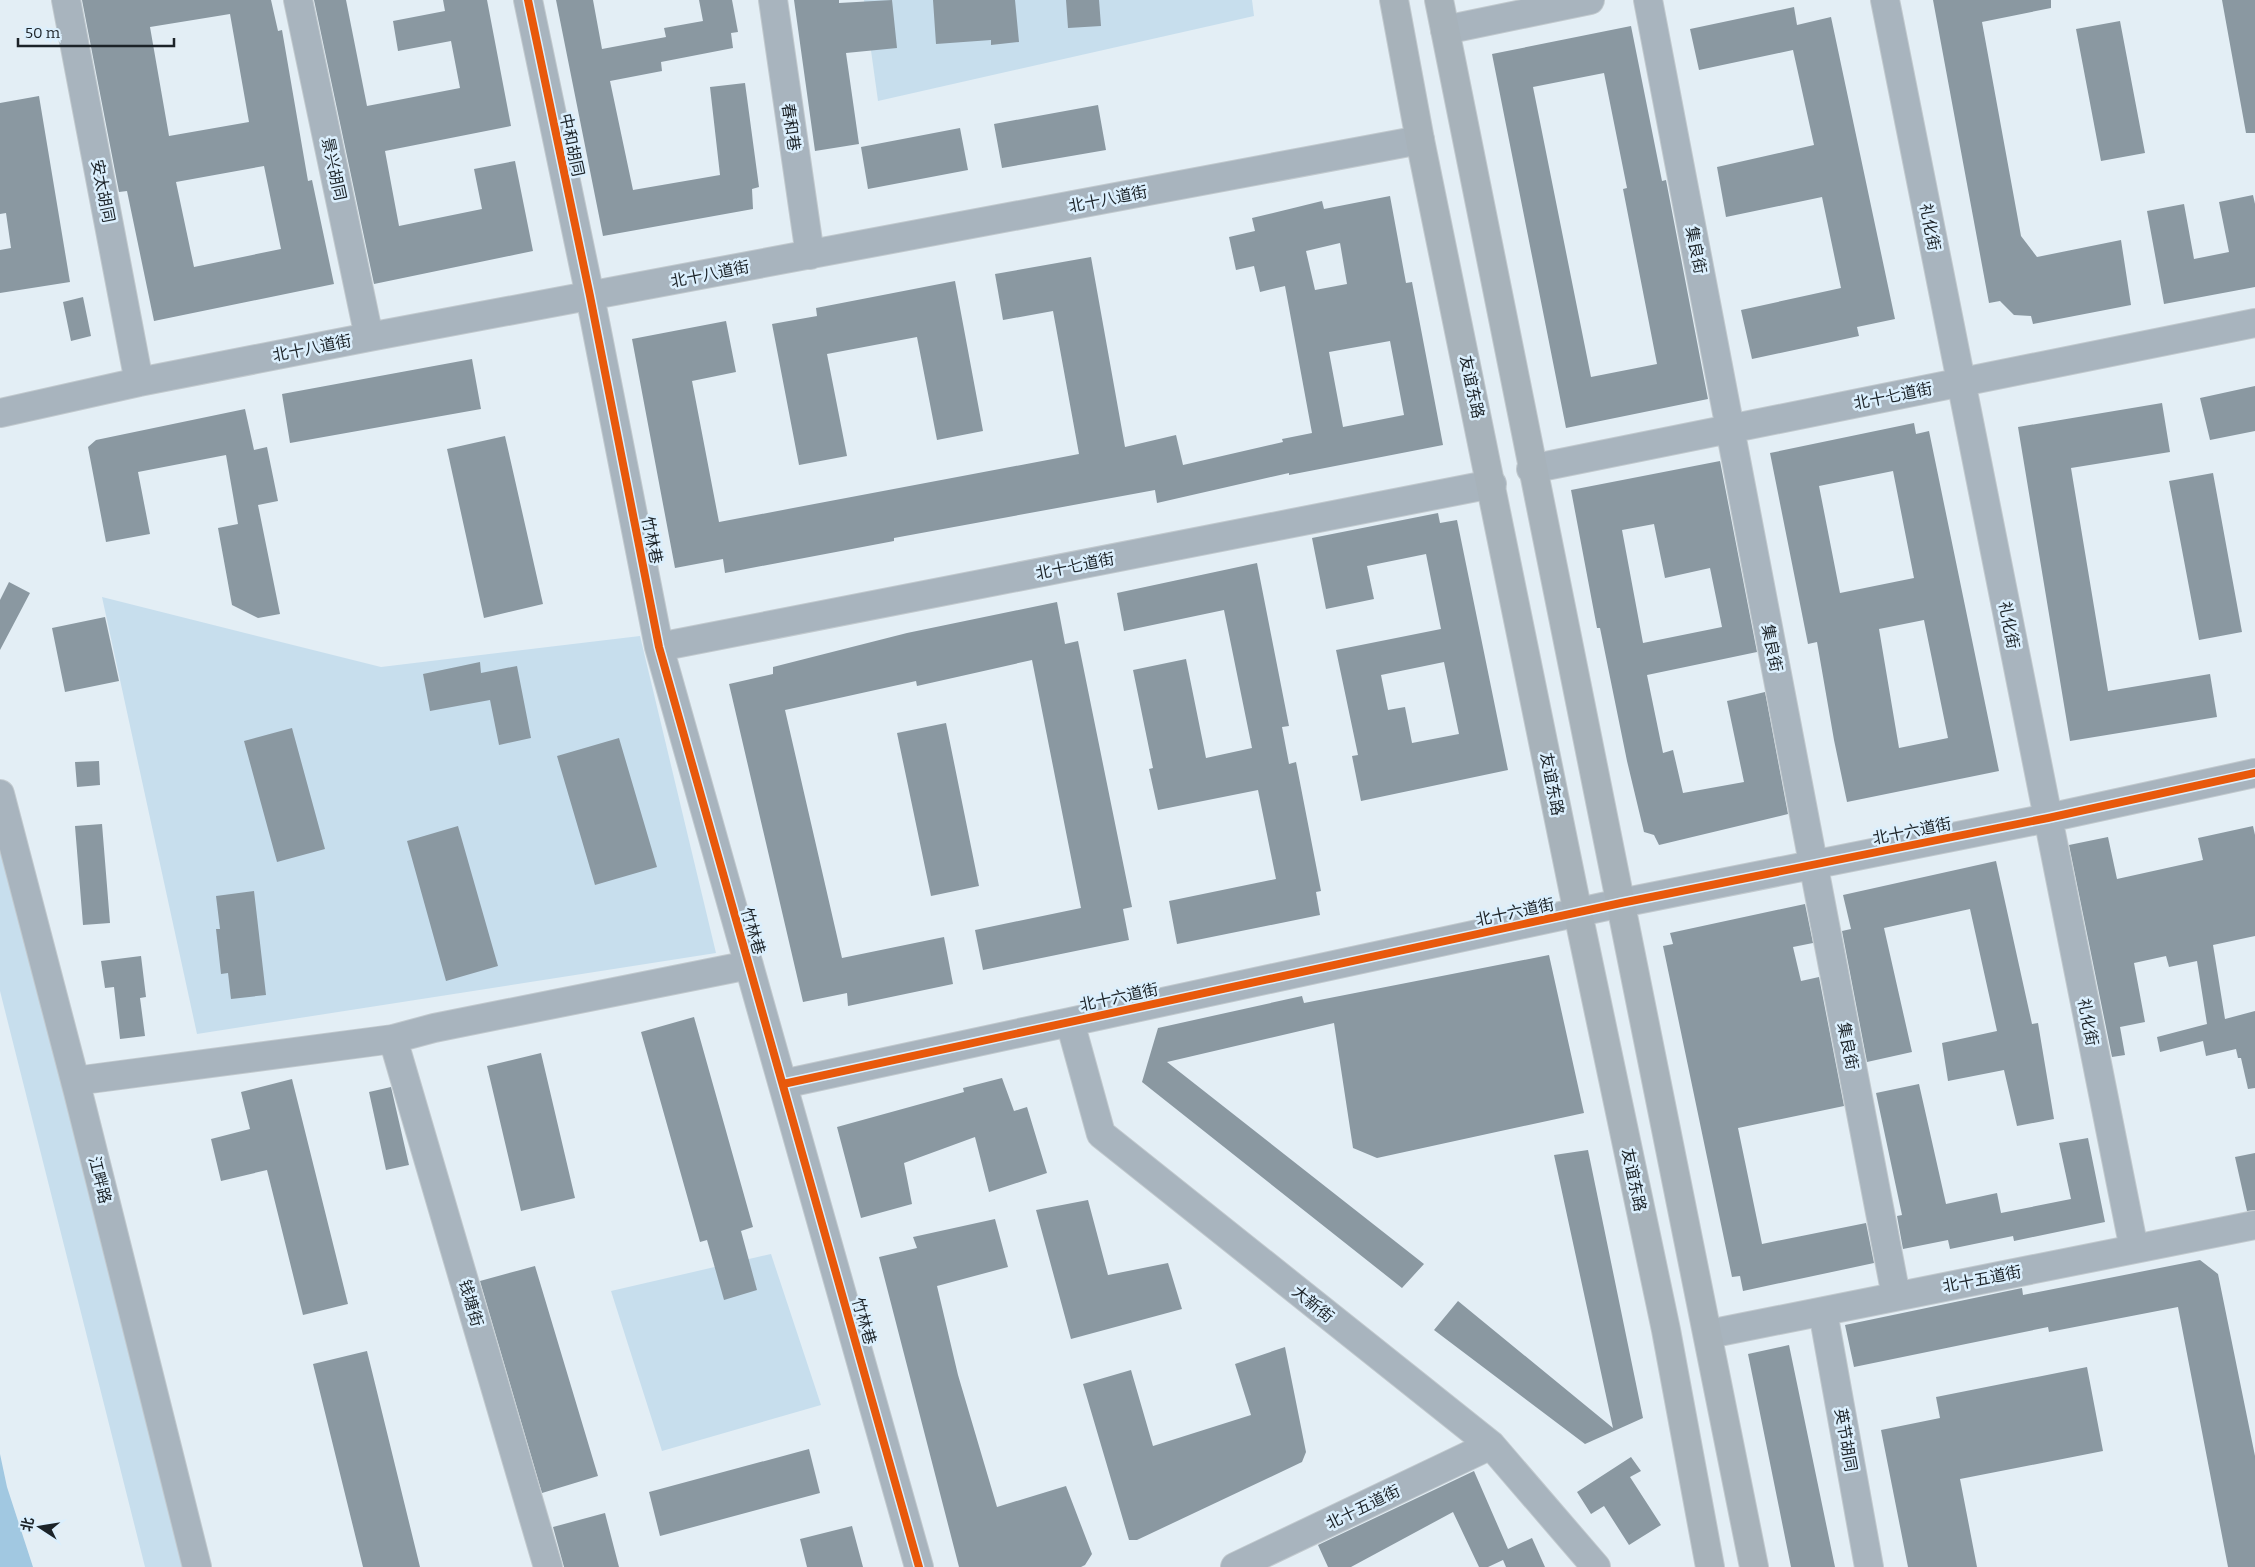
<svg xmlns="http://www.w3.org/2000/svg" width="2255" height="1567" viewBox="0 0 2255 1567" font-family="Bitter,'Noto Sans SC',serif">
  <rect width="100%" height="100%" fill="#e3eef5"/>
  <!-- green -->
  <path fill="#c7deed" d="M864,0H1252L1254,16L878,101Z
    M102,597L381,667L640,636L716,953L197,1034Z
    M0,845L194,1567H145L0,991Z
    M771,1254L821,1405L662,1451L611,1291Z"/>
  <!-- water -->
  <path fill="#a1c8e1" d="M0,1454L7,1487L33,1567H0Z"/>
  <!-- building -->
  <path fill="#8a98a1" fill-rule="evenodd" d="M82,0H271L278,31L282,30L308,181L312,180L334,284L154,321L127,191L119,192ZM230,14L249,122L169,136L150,27ZM264,166L281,249L194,267L176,182Z
    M314,0H346L367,106L460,88L451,41L398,51L393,21L445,11L443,0H487L511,126L385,151L399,226L482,209L474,169L515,161L533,251L374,284Z
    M556,0H593L602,49L666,37L664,28L703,21L699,0H732L738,32L731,33L733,48L661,62L662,71L610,81L633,190L720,175L710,87L745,83L759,187L752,189L753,209L603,236Z
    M794,0H839V3L892,0L897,48L846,53L859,144L815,151Z
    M933,0H1015L1019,42L991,45V40L936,44Z
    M1066,0H1099L1101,26L1068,28Z
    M1933,0H2051V8L1982,22L2021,236L2037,257L2121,240L2131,305L2033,324L2031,316L2014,315L2000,301L1989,303Z
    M2222,0H2255V133H2246Z
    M1794,7L1797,25L1831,17L1895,319L1857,327L1859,336L1752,359L1741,310L1841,288L1822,197L1726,217L1717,167L1814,145L1793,50L1699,70L1690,29Z
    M2120,21L2145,153L2101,161L2076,29Z
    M1631,26L1662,181L1666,180L1708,399L1566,428L1492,54ZM1604,73L1627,188L1623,189L1657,364L1591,377L1533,87Z
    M39,96L70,282L0,293V250L11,248L6,213L0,214V103Z
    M1098,105L1106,150L1002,168L994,124Z
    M960,128L968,170L868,189L861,147Z
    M2253,195L2255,204V287L2164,304L2147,211L2184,204L2194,259L2229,252L2219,202Z
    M1390,196L1406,283L1412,282L1443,445L1289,475V473L1157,503L1155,490L894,538V541L725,573L723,559L675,568L632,339L726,321L736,372L692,381L719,522L1079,454L1053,311L1003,320L995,274L1091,257L1125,447L1176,435L1183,465L1283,442L1282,439L1312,433L1285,286L1260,292L1254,266L1236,270L1229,237L1255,231L1252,218L1322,201L1324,209ZM1340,243L1347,284L1315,290L1306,251ZM1390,341L1404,415L1343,427L1329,352Z
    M955,281L983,431L937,440L917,337L827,354L847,456L799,465L772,324L817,316L816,308Z
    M83,297L91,336L71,341L63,302Z
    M472,359L481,409L290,443L282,394Z
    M2255,386V431L2210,440L2200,398Z
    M2162,403L2170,452L2071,468L2108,691L2210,674L2217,717L2070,741L2018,427Z
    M245,409L254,450L267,447L278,501L258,505L280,614L258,618L232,605L218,528L238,524L226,455L138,472L150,534L106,542L88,447L96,440Z
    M1914,423L1916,434L1929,431L1999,771L1847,802L1834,740L1817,642L1808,644L1770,453ZM1893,471L1914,578L1840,593L1819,486ZM1924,620L1948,738L1899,748L1879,629Z
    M505,436L543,604L484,618L447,449Z
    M1720,461L1757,652L1647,675L1663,753L1673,750L1683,793L1744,782L1727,701L1765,692L1788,814L1659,845L1654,835L1644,832L1627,761L1600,628H1597L1571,490ZM1654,524L1665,578L1710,568L1722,627L1643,643L1622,530Z
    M2213,473L2242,632L2199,640L2169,481Z
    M1438,513L1440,523L1457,520L1508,770L1361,801L1352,756L1358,755L1336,650L1441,629L1426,554L1367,566L1374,599L1326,609L1312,538ZM1444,662L1459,734L1412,743L1405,707L1388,710L1381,675Z
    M1257,563L1289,726L1282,727L1289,764L1296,762L1321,891L1316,892L1320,915L1177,944L1169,901L1276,879L1258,790L1158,810L1149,769L1153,768L1133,670L1186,659L1206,758L1252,748L1224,610L1124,631L1117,593Z
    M9,582L30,593L0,650V600Z
    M1057,602L1065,644L1078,641L1132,907L1123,909L1129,940L983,970L975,930L1081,908L1032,660L917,686L916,681L785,710L842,958L944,937L953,984L848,1006L847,993L803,1002L729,684L773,674V667L907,633Z
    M105,617L119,681L65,692L52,628Z
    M480,662L481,673L517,666L531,738L499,745L490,700L430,711L423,674Z
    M946,723L979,886L931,896L897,733Z
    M292,728L325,849L277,862L244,741Z
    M619,738L657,867L595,885L557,756Z
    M99,761L100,785L77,787L75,762Z
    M102,824L110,923L83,925L75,826Z
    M458,826L498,966L446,981L407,841Z
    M2253,826L2255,835V936L2213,945L2225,1019L2255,1011V1088L2248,1089L2241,1058H2238L2236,1049L2206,1056L2203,1041L2160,1052L2157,1037L2207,1024L2197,961L2169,967L2166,956L2134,963L2145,1022L2120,1027L2125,1055L2112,1057L2069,845L2108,837L2117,879L2203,860L2198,838Z
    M1996,861L2032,1024L2038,1023L2054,1119L2017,1126L2004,1070L1948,1081L1942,1043L1997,1031L1970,909L1884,928L1912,1052L1867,1062L1842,931L1851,929L1843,895Z
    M254,891L266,995L231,999L228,973L221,974L216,929H220L216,896Z
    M1805,904L1813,943L1793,947L1801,981L1819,977L1844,1106L1738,1128L1762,1244L1866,1223L1874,1263L1743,1291L1740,1276L1732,1277L1663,946L1673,944L1670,933Z
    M1549,955L1584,1113L1377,1158L1353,1148L1334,1023L1167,1062L1424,1264L1402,1288L1142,1082L1158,1028L1302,996L1304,1003Z
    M141,956L146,997L140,998L145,1036L120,1039L114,987L105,988L101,961Z
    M694,1017L753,1227L741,1231L757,1290L724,1300L707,1240L700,1242L641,1032Z
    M541,1053L575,1198L521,1211L487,1066Z
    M1002,1078L1014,1111L1027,1107L1047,1173L989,1192L975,1137L904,1163L912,1204L861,1218L837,1127L964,1092L963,1088Z
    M292,1079L348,1304L303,1315L267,1170L221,1181L211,1139L250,1129L241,1092Z
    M1919,1084L1946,1204L1997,1193L2001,1213L2071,1199L2059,1143L2088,1138L2105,1222L2014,1241L2013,1236L1950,1249L1948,1240L1903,1249L1897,1216L1902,1215L1876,1093Z
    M391,1087L409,1165L386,1170L369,1092Z
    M1588,1150L1643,1418L1585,1444L1434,1330L1458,1301L1613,1428L1554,1155Z
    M2255,1153V1210L2247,1211L2235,1157Z
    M1088,1200L1108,1275L1168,1263L1182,1309L1071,1339L1036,1210Z
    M995,1219L1008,1267L937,1286L958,1375L997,1507L1066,1486L1092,1554L1085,1565L1081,1567H959L879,1257L917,1248L913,1237Z
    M2200,1260L2218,1274L2255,1456V1567H2228L2178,1307L2049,1332L2048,1327L1854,1367L1845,1325L2022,1288L2023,1295Z
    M535,1266L598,1476L542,1493L480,1281Z
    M1789,1345L1835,1567H1791L1748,1354Z
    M1285,1347L1306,1452L1302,1462L1137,1540H1129L1083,1384L1131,1370L1153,1446L1251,1415L1235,1364Z
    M367,1351L420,1567H363L313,1364Z
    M2087,1367L2103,1451L1960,1479L1977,1567H1908L1881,1430L1940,1418L1936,1397Z
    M809,1449L820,1493L660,1536L649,1492Z
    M1631,1457L1641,1471L1630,1477L1661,1525L1629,1545L1604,1506L1591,1514L1577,1492Z
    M1474,1471L1508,1549L1532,1538L1545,1567H1506L1503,1560L1488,1567H1479L1453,1512L1351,1567H1328L1318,1545Z
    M605,1513L619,1567H564L553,1527Z
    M852,1526L863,1567H807L800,1539Z"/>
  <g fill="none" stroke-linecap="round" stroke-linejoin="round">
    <defs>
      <path id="minor" d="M66,0L139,382
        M298,0L369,337
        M528,0L590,296L659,647L919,1567
        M773,0L810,255
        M1648,0L1896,1296
        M1885,0L2134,1249
        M1445,30L1590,0
        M0,413L139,382L369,337L1420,140
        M1531,469L2255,323
        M659,647L1492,484
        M0,794L78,1092L197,1567
        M1070,1022L1101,1134L1491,1445L1596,1567
        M393,1039L548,1567
        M75,1081L393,1039L434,1028L749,965
        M783,1084L1621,903L2048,818L2255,773
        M1823,1312L1869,1567
        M1709,1334L2255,1225
        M1235,1567L1491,1445"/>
      <path id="highway" d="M1394,0L1420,140L1578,913L1666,1330L1710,1567
        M1439,0C1541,523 1653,1044 1754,1567"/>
    </defs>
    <!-- minor casing -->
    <use href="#minor" stroke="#c1c9ce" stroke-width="30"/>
    <!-- highway casing -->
    <use href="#highway" stroke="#c1c9ce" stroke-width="30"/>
    <!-- minor -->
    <use href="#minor" stroke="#a8b4be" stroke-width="28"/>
    <!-- highway -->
    <use href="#highway" stroke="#a7b2ba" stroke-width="28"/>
    <defs>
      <path id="cycleway" d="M528,0L590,296L659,647L919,1567
        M783,1084L1621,903L2048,818L2255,773"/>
    </defs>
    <!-- cycleway casing -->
    <use href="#cycleway" stroke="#dbeffd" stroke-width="11"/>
    <!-- cycleway -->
    <use href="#cycleway" stroke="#e8590c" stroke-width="8"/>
  </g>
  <g text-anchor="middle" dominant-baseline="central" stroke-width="5" stroke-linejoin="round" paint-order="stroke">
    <!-- street labels -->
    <g font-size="16" fill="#1c2328" stroke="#dbeffd">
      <text transform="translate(791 127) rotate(82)">春和巷</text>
      <text transform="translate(572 145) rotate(78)">中和胡同</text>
      <text transform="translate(334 169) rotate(78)">景兴胡同</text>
      <text transform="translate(103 191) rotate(79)">安太胡同</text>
      <text transform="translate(1108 199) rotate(-11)">北十八道街</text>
      <text transform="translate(1930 227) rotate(79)">礼化街</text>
      <text transform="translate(1696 250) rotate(79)">集良街</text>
      <text transform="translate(710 274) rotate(-11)">北十八道街</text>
      <text transform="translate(312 348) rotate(-11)">北十八道街</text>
      <text transform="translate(1472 387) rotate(78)">友谊东路</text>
      <text transform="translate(1893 396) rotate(-11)">北十七道街</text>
      <text transform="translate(652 540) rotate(79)">竹林巷</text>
      <text transform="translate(1075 566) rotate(-11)">北十七道街</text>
      <text transform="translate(2009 625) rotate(79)">礼化街</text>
      <text transform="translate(1772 648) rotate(79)">集良街</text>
      <text transform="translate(1552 784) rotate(79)">友谊东路</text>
      <text transform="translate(1912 831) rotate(-11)">北十六道街</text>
      <text transform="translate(1515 912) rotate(-12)">北十六道街</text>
      <text transform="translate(753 931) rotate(74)">竹林巷</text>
      <text transform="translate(1119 997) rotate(-12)">北十六道街</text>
      <text transform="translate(2088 1022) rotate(79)">礼化街</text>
      <text transform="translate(1848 1046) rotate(79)">集良街</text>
      <text transform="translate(100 1180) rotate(76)">江畔路</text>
      <text transform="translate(1634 1180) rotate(78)">友谊东路</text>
      <text transform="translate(1982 1279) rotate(-11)">北十五道街</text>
      <text transform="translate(471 1303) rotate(74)">钱塘街</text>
      <text transform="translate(1313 1304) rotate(39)">大新街</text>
      <text transform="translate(864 1321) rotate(74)">竹林巷</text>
      <text transform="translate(1846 1440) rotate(80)">英节胡同</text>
      <text transform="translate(1363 1507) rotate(-26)">北十五道街</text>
    </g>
  </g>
  <!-- north arrow -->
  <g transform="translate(40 1527) rotate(282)" stroke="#dbeffd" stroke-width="4" paint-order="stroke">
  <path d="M0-4L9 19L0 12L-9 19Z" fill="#1c2328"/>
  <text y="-8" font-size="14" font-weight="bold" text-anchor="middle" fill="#1c2328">北</text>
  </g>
  <!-- scale -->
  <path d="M18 38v8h156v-8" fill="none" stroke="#1c2328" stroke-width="2.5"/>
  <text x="25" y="38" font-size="15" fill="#1c2328" stroke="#dbeffd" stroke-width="4" paint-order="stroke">50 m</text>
</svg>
